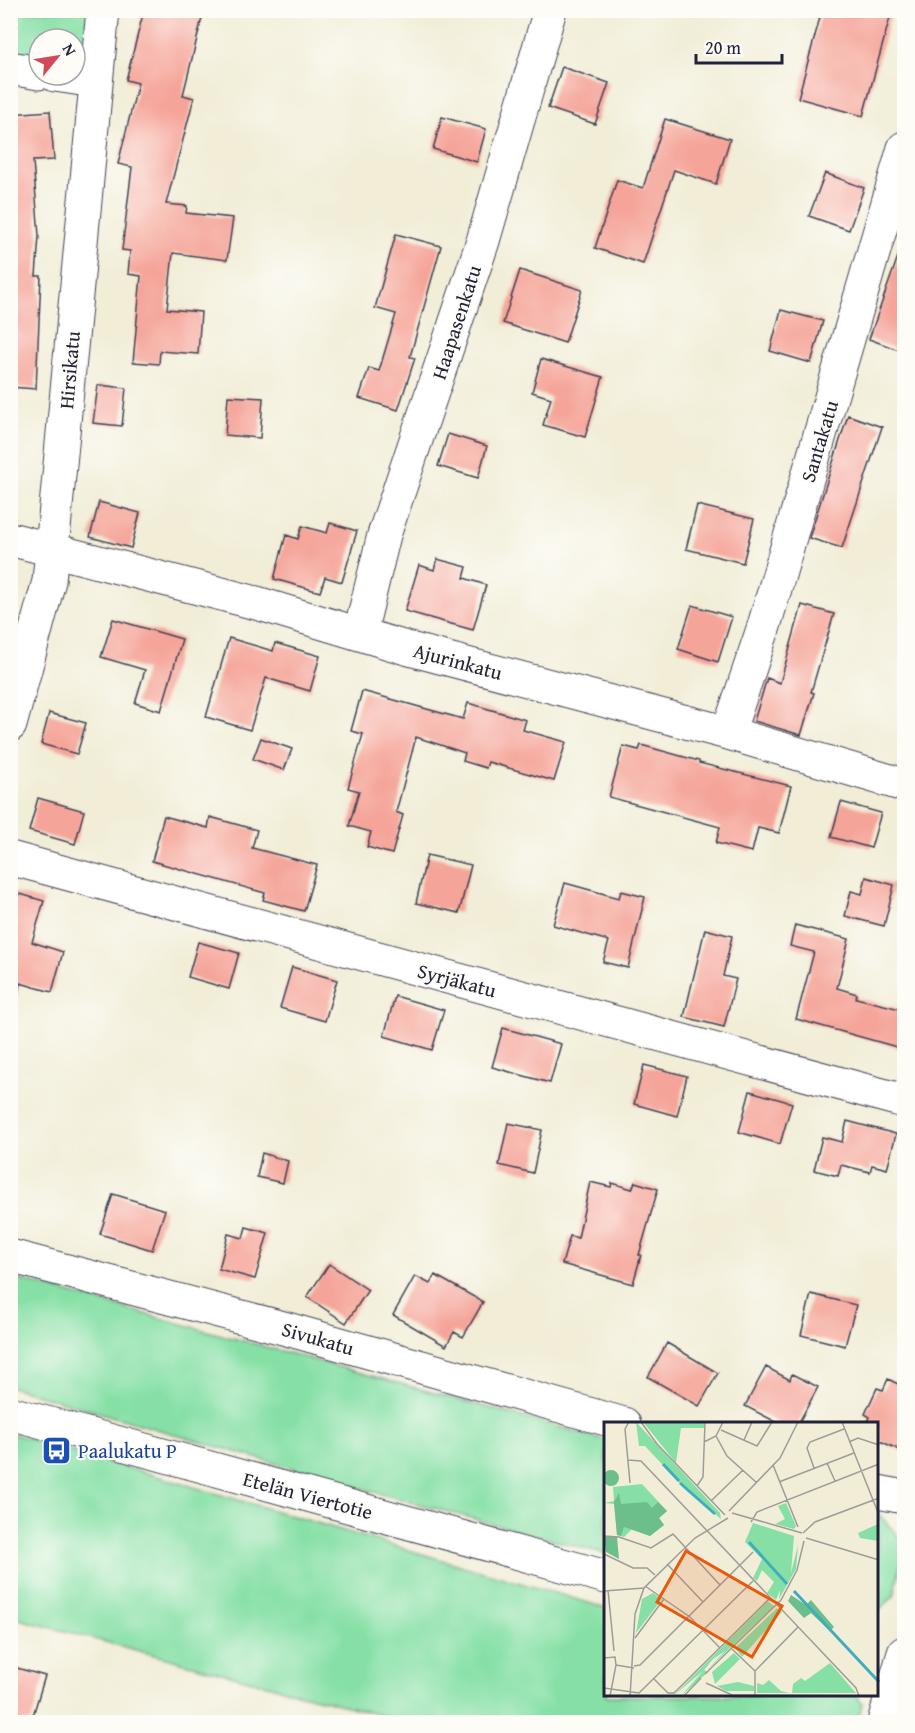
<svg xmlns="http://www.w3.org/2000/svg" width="915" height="1733" viewBox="0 0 915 1733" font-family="'Gentium Book Plus',serif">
  <rect width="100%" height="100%" fill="#fdfcf7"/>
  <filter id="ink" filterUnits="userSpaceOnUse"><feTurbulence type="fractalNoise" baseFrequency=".0167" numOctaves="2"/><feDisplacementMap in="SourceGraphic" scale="12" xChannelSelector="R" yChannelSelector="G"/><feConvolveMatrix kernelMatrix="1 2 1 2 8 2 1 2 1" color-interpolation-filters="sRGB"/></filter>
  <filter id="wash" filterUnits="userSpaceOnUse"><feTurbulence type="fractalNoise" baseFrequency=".008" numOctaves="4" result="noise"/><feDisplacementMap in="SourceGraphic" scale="24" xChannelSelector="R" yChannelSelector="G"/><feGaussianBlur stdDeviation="1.35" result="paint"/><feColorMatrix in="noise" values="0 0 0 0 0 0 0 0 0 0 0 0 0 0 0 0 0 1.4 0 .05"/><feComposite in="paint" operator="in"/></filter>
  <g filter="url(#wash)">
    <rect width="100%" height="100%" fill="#f1edd7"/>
    <!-- green -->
    <path fill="#86e0a6" stroke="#548170" stroke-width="1.5" d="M10,11H96L95,40L80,58H75V39H39V59L11,54Z
      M10,1277L606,1440V1554L385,1495L11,1387Z
      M10,1433L606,1608V1696H857L862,1703L858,1722H407L11,1617Z
      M878,1514L896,1533L904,1549L894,1596L878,1611Z"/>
    <g id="blocks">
      <!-- building -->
      <path fill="#f5a499" d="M144,10H204L183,95L194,98L166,204L187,206L186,213L233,218L227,260L173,253L167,309L201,312L198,354L160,351L159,364L133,362L141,276L128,274L130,251L122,250L132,167L118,164L138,83L126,80Z
        M822,10H892L863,116L798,98Z
        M562,67L609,83L595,124L548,108Z
        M50,111L54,160L33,161L39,236L36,276H41L36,389L10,387V114Z
        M442,117L486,129L477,162L433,149Z
        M665,119L730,139L716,184L674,170L643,264L595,248L617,180L643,188Z
        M825,173L864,188L849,230L809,216Z
        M396,234L441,246L410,357L415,358L398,410L359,398L369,368L379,371L396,314L375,308Z
        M901,248H904V352L869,339Z
        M520,270L582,290L565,343L503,323Z
        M781,310L823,321L811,363L770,351Z
        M541,359L603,377L585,437L543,425L551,398L532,392Z
        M98,385L126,388L122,426L93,423Z
        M228,396L263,398L260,438L225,435Z
        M848,415L882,427L842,548L809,538Z
        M448,434L487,446L478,478L438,466Z
        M99,502L140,513L131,548L90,537Z
        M697,505L754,519L743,563L686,549Z
        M330,523L357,531L342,582L325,577L320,592L274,579L286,535L298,539L302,526L327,533Z
        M437,559L467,567L464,578L486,585L473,630L405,611L419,565L434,570Z
        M692,605L732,617L718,662L678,649Z
        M802,605L834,614L811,692L814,693L801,735L754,721L767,678L780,683Z
        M113,619L182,639L161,711L135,703L145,670L101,657Z
        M229,638L273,651L275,643L320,656L310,691L266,678L250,730L206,717Z
        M362,691L463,719L468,703L526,720L523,730L566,742L554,781L488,762L486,768L463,761L465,753L416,737L396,812L403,815L392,854L367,847L371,832L349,826L359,791L348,788L363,734L351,731Z
        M49,713L86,723L77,754L41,744Z
        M261,738L292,749L284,770L253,759Z
        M641,745L699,761V763L791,786L779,833L758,828L752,852L716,843L720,827L609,797L623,746L639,750Z
        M38,798L84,811L75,844L29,831Z
        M841,802L881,813L871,848L831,837Z
        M164,816L208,828L210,817L257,830L252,848L317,865L304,911L263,900L265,893L152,861Z
        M427,855L471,865L459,913L416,903Z
        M866,877L894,885L884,926L845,916L851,891L862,894Z
        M565,883L619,898L621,891L645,897L628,968L603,962L609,941L553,925Z
        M10,891L44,901L32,942L63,952L52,992L20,983L17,996L10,995Z
        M795,925L849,939L837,988L857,994L856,998L904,1010V1049L796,1019L814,952L790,946Z
        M705,929L732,936L723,976L736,979L724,1027L684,1017Z
        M198,942L239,953L229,989L188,977Z
        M292,967L337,980L325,1021L280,1008Z
        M395,996L444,1010L432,1050L384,1036Z
        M503,1028L561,1044L550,1083L492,1067Z
        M644,1065L687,1076L677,1116L634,1104Z
        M750,1091L792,1103L780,1144L739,1132Z
        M847,1121L896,1134L887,1169L872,1165L870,1172L841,1165L838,1176L814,1170L822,1137L842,1142Z
        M508,1123L542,1130L533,1173L499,1165Z
        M262,1153L288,1161L283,1183L257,1177Z
        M590,1182L611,1187L612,1183L632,1189L635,1182L658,1189L639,1255H641L633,1284L562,1264L570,1236L578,1238Z
        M113,1194L165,1210L152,1250L100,1234Z
        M246,1227L268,1233L255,1279L219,1269L228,1234L243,1238Z
        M329,1264L368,1290L346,1323L307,1297Z
        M435,1275L483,1302L463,1337L454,1332L446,1346L393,1315L415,1276L430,1284Z
        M811,1294L856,1305L845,1346L801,1335Z
        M667,1343L718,1373L699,1406L648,1377Z
        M766,1367L790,1380L792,1374L818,1387L798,1424H780L745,1406Z
        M888,1379L904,1387V1452L878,1440V1424H867L870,1417L865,1414L877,1388L883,1390Z
        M10,1666L45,1676L31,1722H10Z"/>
    </g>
  </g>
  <g filter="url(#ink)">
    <use href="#blocks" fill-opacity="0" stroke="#414052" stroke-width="1.5"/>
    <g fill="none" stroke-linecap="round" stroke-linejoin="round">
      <defs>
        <path id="minor" d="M10,68L39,73
          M55,75L95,81
          M10,539L260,604L406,648L728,733L904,785
          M360,633L384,535L483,241L550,10
          M10,725L49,581L103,10
          M728,733L764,626L904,148
          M10,858L904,1101
          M10,1256L287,1329L624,1424
          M10,1413L606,1577
          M878,1492L904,1497
          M884,1722L904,1653"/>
      </defs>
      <!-- minor casing -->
      <use href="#minor" stroke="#414052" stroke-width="35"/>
      <!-- minor -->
      <use href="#minor" stroke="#fff" stroke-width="33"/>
    </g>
  </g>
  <!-- icons -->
  <defs>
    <symbol id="bus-square" viewBox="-11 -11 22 22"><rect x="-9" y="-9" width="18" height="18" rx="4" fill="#1a4fb4" stroke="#fdfcf7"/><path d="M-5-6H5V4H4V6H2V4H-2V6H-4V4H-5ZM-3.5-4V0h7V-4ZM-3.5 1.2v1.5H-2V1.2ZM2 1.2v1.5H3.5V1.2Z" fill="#fff"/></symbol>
  </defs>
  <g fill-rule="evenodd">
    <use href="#bus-square" x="40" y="1434" width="33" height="33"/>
  </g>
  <g text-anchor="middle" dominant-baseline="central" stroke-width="4.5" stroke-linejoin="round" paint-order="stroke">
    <!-- street labels -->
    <g font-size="20" fill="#22223b" stroke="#fdfcf7">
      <text transform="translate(456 322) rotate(-72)">Haapasenkatu</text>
      <text transform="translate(69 370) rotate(-85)">Hirsikatu</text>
      <text transform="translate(819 441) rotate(-73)">Santakatu</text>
      <text transform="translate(458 661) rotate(15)">Ajurinkatu</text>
      <text transform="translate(457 980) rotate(15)">Syrjäkatu</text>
      <text transform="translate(318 1338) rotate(16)">Sivukatu</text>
      <text transform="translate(308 1495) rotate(15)">Etelän Viertotie</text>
    </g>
    <!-- transit labels -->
    <g font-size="20" fill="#164399" stroke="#fdfcf7" text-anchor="start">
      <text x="78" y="1450">Paalukatu P</text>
    </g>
  </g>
  <!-- overview -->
  <g transform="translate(604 1422)">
    <rect width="274" height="274" fill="#f1edd7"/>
    <path d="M32,0L116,91L117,97L84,70L41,24H35ZM39,0H100V6H77L72,41ZM38,62L63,89L55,96L60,103L46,114L28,107L20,115L13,113L10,82L0,81L10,79L9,65ZM182,81L192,104L190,107L171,102L181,97L174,84ZM149,101L190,114L187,151L194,123L192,147L175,177L176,168L172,178L163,171L170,160L158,148L153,159L149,156L158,137L141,120ZM274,102V119L256,116L254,111ZM49,171L58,177L32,211L38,177ZM164,179L170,184L103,248L121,229L109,237L100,248L104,250L77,274L99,249L69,274ZM173,186L178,190L138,235L131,226ZM130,231L136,237L111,262L108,250ZM226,241L252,271H188L189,262L197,256L201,259ZM165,258L177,269L185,271H153V261L159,263ZM134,260L150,264V269H122L113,264Z" fill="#86e0a6"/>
    <path d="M-1 56a8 8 0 1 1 16 0a8 8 0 1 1-16 0ZM15,71L17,82L43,80L48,86L54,80L63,89L55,96L60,103L46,114L20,105L17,114L13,113L10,80ZM0,115H13L15,137L2,130ZM187,173L202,183L207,178L230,205L226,209L207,191L200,196L184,179Z" fill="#6cbe8b"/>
    <path fill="none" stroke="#40adbe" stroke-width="3" d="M59,42L75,59M76,61L111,92M145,120L183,162M190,169L275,260"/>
    <path fill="none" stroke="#9e9c99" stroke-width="1.5" d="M25,0L21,7L26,61M37,0L53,22L121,93M238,0L275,93M117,8L153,24L168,0M112,14L123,34L153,61M140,18L148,0M100,20L112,14L119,0M245,20L254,16L275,23M24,38L37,39L252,266L255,274M223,41L231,59M169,43L194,105M210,46L203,26L206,20L240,7M175,60L250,31M93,64L99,55L101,0M107,79L139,48M125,89L176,36L194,0M128,91L198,111M147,100L153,90L275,42M199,111L211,100L275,76M0,114L15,115L47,126L69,112L116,163M202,116L275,138M0,132L29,146H43L51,153M63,142L99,180M41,164L86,195L116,226M4,168L10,229M0,169L40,166M31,216L60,177M128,227L151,249V274M0,236L11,235L12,243L6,274L1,275M12,243L30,246M30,244L36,243L149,130M151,249L194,205M101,252L177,178L193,148L200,119M49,256L64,271H70L166,176M102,261L128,273L275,274M0,266L35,271L149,159M26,275L31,192L40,166L91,116L124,96M79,275L97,256"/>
    <path fill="#e8590c" fill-opacity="0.15" stroke="#e8590c" stroke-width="3" d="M82,129L178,184L148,235L53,180Z"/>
    <rect width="274" height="274" fill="none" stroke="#22223b" stroke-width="3"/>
  </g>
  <!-- margin -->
  <rect width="915" height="1733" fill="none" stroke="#fdfcf7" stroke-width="36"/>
  <!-- north arrow -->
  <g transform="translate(57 57) rotate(60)"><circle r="28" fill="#fdfcf7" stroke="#a5a5ac" stroke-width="1.5"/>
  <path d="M0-4.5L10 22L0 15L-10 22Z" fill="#d1495b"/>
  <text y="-9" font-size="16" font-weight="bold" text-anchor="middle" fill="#22223b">N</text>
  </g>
  <!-- scale -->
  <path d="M696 54v9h86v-9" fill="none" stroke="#22223b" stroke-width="3"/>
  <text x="705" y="54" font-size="18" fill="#22223b" stroke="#fdfcf7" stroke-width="4.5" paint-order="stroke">20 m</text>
</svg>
